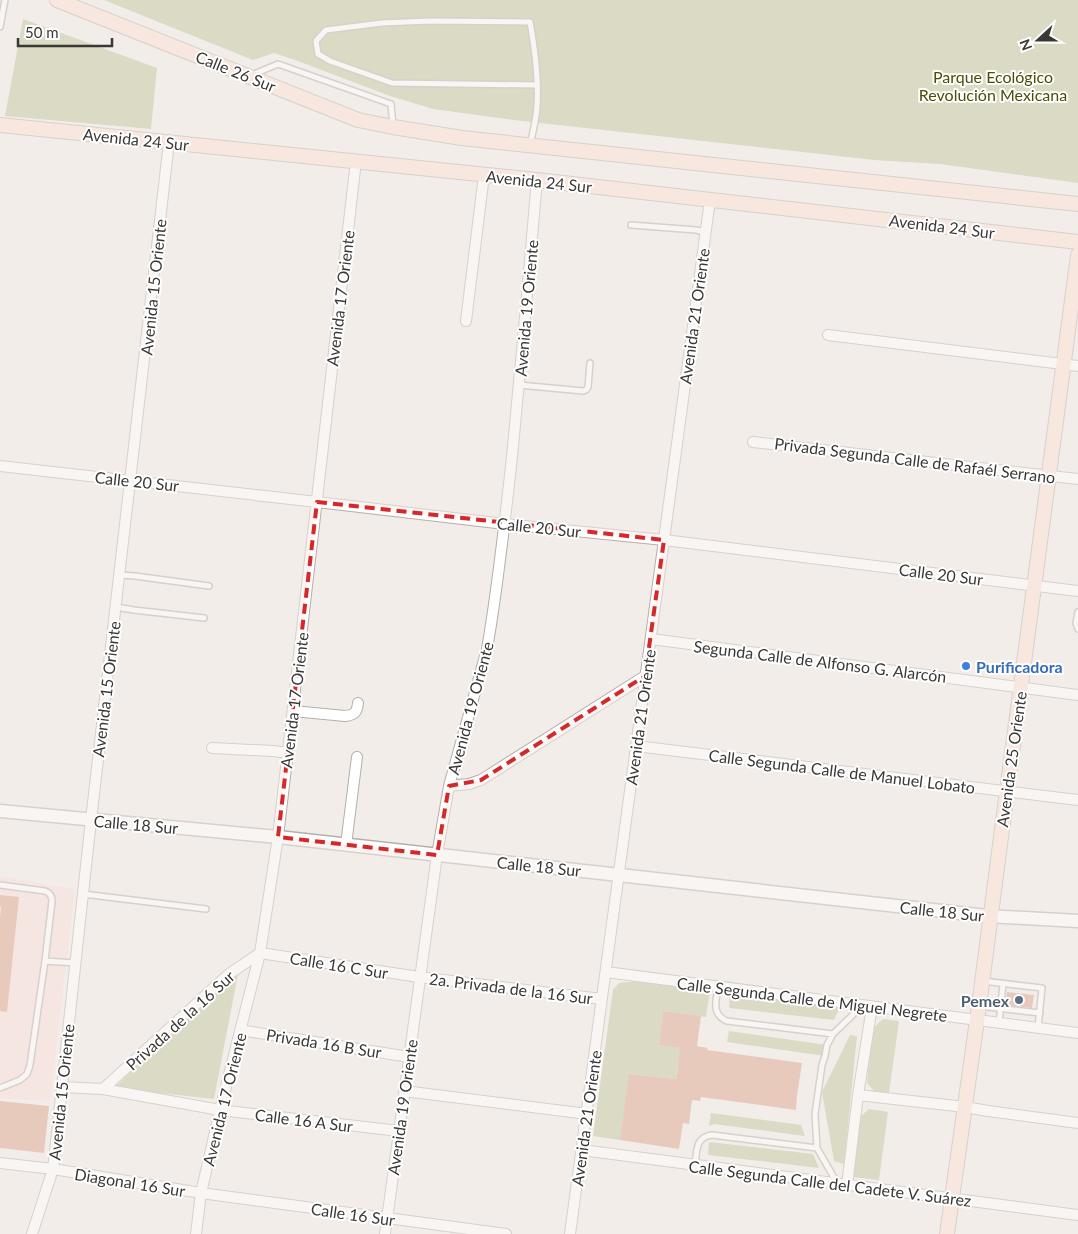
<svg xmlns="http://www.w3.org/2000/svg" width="1078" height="1234" viewBox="0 0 1078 1234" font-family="Lato,sans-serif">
  <rect width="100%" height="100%" fill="#f3edea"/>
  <!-- medical -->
  <path fill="#f8ded8" d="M0,876L75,889L50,1101L0,1098Z"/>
  <!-- green -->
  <path fill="#bfc397" d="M104,0H1078V183L940,164L874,160L513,120L433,109L390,96L298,61L274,53L253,60Z
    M23,19L157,68L151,129L5,116Z
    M239,969L214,1099L114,1088Z
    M638,981L710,991L706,1017L663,1011L659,1045L688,1049L679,1059L676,1074L684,1080L630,1074L620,1140L593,1136L613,990L619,983Z
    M730,993L840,1007L834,1020L729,1008Z
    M883,1019L899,1021L889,1093L874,1091L867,1083L872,1029Z
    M729,1031L827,1045L825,1056L727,1042Z
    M850,1035L857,1036L844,1164L834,1161L822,1092Z
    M869,1109L888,1112L879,1180L853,1177L861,1116Z
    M711,1113L801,1125L805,1136L714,1124L709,1126Z
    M709,1142L813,1154L819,1168L708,1155Z"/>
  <!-- building -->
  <path fill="#dba188" d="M0,895L19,897L7,1012L0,1011V918L1,907H0Z
    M1007,992L1034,995L1032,1008L1005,1005Z
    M663,1011L701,1016L697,1046L708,1048L707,1050L802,1063L797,1096L796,1110L701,1097L700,1101L692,1100L689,1124L683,1123L679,1149L620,1140L629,1074L676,1079L680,1048L659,1045Z
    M0,1101L49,1106L44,1153L0,1148Z"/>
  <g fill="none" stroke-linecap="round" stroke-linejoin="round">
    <defs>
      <path id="service" d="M0,27L5,0
        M252,75L278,64L391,104L393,127
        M530,145C533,132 536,120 537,107C539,78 535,50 530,22L430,21L382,23L326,30L316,41L318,54L330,61L392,83L537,85
        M631,225L696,230L705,232
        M519,385L583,391L586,390L588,387L590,363
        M120,575L135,576L209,586
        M116,607L134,610L204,618
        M1078,612L1076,623L1078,629
        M0,885L45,891C50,893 52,896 52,901L45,961L75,963
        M83,894L206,909
        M983,981L1042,988L1038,1027
        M718,987C716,1001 711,1014 727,1021L833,1034
        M980,1006L1040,1013
        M999,1023L1003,984
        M0,1088L20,1080L27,1074L30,1065L45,961
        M695,1165C697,1151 695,1137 712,1135L817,1148
        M837,1183L817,1148L815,1114L822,1065L825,1056L827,1045L833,1034L863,1005"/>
      <path id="minor" d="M466,321L484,175
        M828,335L1078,366
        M753,442L1078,479
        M0,466L317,502L505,524L664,540L1078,591
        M651,639L1078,695
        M293,711L345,716C355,715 357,712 358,703
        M636,746L1078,800
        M212,748L273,751L288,753
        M449,786L469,784L481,780L645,676
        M346,845L357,757
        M606,972L1078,1033
        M240,1030L409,1057
        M62,1087L103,1089L220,1110L399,1131
        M103,1089L229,974L260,953L419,977L602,999
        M404,1091L587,1114
        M858,1095L965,1107L988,1111L1078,1123
        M582,1150L1078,1215
        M0,1163L53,1169L201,1193L506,1234
        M847,1185L858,1095L872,1007
        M32,1234L53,1169L91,820L169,142
        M196,1234L201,1193L220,1110L260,953L278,837L356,161
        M385,1234L437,855L449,786L487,649C498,586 505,521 512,457C521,365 529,272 537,180
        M570,1234L710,200"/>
      <path id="tertiary" d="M0,811L278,837L987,916L1078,921"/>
      <path id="secondary" d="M57,0L358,120L393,127L462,138L1078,204
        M0,125L537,180L1078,242
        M947,1234L979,1006L1007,791L1078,255"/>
    </defs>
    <!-- service casing -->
    <use href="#service" stroke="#b5afac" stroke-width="8"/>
    <!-- minor casing -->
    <use href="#minor" stroke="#b5afac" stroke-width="12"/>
    <!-- tertiary casing -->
    <use href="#tertiary" stroke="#b5afac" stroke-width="15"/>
    <!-- secondary casing -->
    <use href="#secondary" stroke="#b5afac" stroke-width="16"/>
    <!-- service -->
    <use href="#service" stroke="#fff" stroke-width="5"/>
    <!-- minor -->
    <use href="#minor" stroke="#fff" stroke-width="10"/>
    <!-- tertiary -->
    <use href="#tertiary" stroke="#fff" stroke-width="12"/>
    <!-- secondary -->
    <use href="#secondary" stroke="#fee1d0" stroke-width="14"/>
  </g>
  <!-- marked area -->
  <path d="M0 0H1078V1234H0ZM317,502L664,540L645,676L481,780L449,786L437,855L278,837Z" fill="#f3edea" fill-opacity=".55" fill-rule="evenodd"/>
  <path fill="none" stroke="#d62828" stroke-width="4" stroke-dasharray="10 6" stroke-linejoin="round" d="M317,502L664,540L645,676L481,780L449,786L437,855L278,837Z"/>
  <!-- markers -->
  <circle fill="#3f7fe0" stroke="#fff" stroke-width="2" cx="966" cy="666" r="5"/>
  <circle fill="#5c6f8a" stroke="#fff" stroke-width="2" cx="1019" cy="1000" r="5"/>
  <g text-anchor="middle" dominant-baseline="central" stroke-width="4" stroke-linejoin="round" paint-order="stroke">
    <!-- street labels -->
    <g font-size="16" fill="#3a3837" stroke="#fff">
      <text transform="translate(236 71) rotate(22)">Calle 26 Sur</text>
      <text transform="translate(136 139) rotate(6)">Avenida 24 Sur</text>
      <text transform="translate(539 181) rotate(6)">Avenida 24 Sur</text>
      <text transform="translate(942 226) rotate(7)">Avenida 24 Sur</text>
      <text transform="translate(153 287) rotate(-84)">Avenida 15 Oriente</text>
      <text transform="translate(340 298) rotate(-83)">Avenida 17 Oriente</text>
      <text transform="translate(526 308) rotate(-85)">Avenida 19 Oriente</text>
      <text transform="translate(694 316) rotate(-82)">Avenida 21 Oriente</text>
      <text transform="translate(915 460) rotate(7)">Privada Segunda Calle de Rafaél Serrano</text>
      <text transform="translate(137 481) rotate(6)">Calle 20 Sur</text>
      <text transform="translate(539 527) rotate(6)">Calle 20 Sur</text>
      <text transform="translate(941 574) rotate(7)">Calle 20 Sur</text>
      <text transform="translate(820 661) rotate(7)">Segunda Calle de Alfonso G. Alarcón</text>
      <text transform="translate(106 689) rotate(-83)">Avenida 15 Oriente</text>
      <text transform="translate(294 700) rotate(-83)">Avenida 17 Oriente</text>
      <text transform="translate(470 708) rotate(-75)">Avenida 19 Oriente</text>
      <text transform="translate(640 717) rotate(-82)">Avenida 21 Oriente</text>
      <text transform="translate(1011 759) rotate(-82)">Avenida 25 Oriente</text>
      <text transform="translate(842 771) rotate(7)">Calle Segunda Calle de Manuel Lobato</text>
      <text transform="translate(136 824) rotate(5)">Calle 18 Sur</text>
      <text transform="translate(539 866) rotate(6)">Calle 18 Sur</text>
      <text transform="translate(942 911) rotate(6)">Calle 18 Sur</text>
      <text transform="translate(339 965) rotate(9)">Calle 16 C Sur</text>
      <text transform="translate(511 988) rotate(7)">2a. Privada de la 16 Sur</text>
      <text transform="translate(812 999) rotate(7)">Calle Segunda Calle de Miguel Negrete</text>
      <text transform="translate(180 1020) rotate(-42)">Privada de la 16 Sur</text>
      <text transform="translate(324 1043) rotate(9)">Privada 16 B Sur</text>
      <text transform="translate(61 1092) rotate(-84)">Avenida 15 Oriente</text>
      <text transform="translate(224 1099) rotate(-76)">Avenida 17 Oriente</text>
      <text transform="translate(402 1107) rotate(-82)">Avenida 19 Oriente</text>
      <text transform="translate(586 1118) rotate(-82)">Avenida 21 Oriente</text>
      <text transform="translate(304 1120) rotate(7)">Calle 16 A Sur</text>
      <text transform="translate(130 1182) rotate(9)">Diagonal 16 Sur</text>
      <text transform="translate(830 1183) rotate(7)">Calle Segunda Calle del Cadete V. Suárez</text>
      <text transform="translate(353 1214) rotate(8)">Calle 16 Sur</text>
    </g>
    <!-- park labels -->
    <g font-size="16" fill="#4c4e06" stroke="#fff">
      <text x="993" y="76">Parque Ecológico<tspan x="993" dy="18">Revolución Mexicana</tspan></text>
    </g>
    <!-- shop labels -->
    <g font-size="16" font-weight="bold" fill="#366cbe" stroke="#fff" text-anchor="start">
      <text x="976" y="666">Purificadora</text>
    </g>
    <!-- service labels -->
    <g font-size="16" font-weight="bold" fill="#4e5e75" stroke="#fff" text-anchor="end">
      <text x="1009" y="1000">Pemex</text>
    </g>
  </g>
  <!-- north arrow -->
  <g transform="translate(1038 40) rotate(249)" stroke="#ffffff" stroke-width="4" paint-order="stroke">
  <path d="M0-4L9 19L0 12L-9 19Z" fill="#3a3837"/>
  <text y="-8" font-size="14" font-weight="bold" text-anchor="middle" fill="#3a3837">N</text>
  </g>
  <!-- scale -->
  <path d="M18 38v8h94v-8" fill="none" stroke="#3a3837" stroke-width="2.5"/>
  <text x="25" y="38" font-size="15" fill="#3a3837" stroke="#ffffff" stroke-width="4" paint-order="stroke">50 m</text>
</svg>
